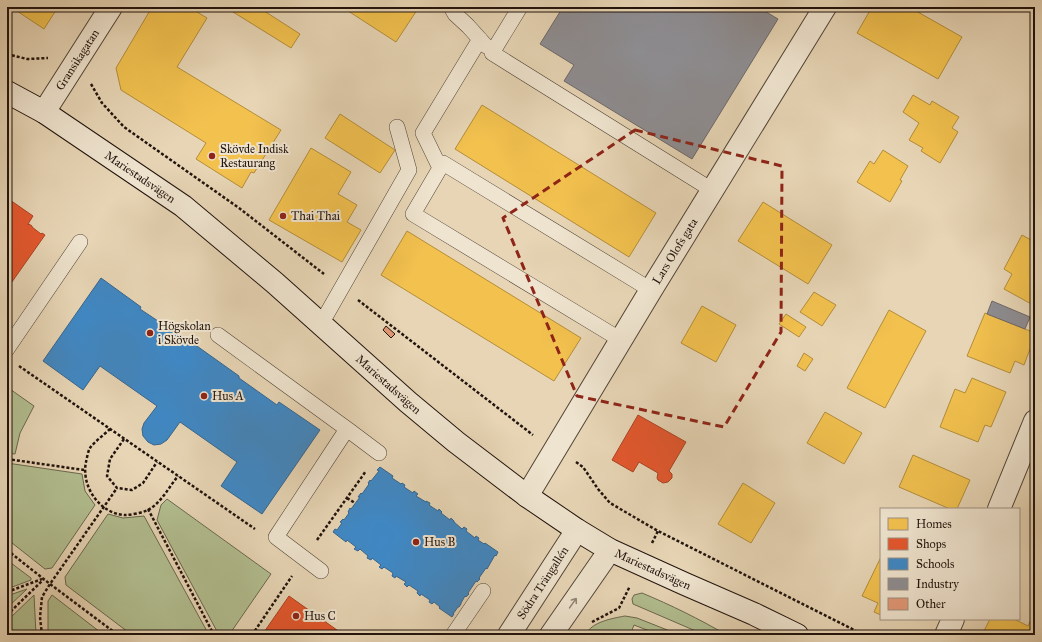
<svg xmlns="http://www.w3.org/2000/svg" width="1042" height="642" viewBox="0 0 1042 642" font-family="'IM FELL Great Primer',serif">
  <rect width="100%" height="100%" fill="#e7d5b5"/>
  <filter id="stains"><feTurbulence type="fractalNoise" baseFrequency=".005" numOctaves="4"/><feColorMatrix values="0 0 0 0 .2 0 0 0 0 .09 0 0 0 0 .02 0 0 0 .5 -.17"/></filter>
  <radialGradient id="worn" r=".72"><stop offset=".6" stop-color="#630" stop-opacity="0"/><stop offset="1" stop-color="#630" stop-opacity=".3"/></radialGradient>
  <!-- green -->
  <path fill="#b2be90" stroke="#6a684e" d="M7,387L34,406L20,433L15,454L7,453Z
    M7,463L82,474L85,491L95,505L52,568L45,569L7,539Z
    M167,499L271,574L229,635H219L157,520L161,505Z
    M108,514L123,518L144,516L209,635H132L66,585L65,577Z
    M7,560L31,578V580L7,589Z
    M27,589L7,608V596Z
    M642,593C671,605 699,619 727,635H705L633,604L632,599L634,595Z
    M34,595L36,634L35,635H7V621Z
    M52,595L104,635H48V601Z
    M625,616L637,618L680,635H660L634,625L630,635H586C590,622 614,618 625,616Z"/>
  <!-- homes -->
  <path fill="#f2c14e" stroke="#b38d3a" d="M11,7H58L44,29Z
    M152,7H189L207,18L177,67L281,130L254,173L251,172L242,188L196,159L206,143L121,90L116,68Z
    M225,7H258L300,34L291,48Z
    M342,7H419L396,42Z
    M872,7H909L962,37L938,79L857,33Z
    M913,95L930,105L932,101L959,117L952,128L958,132L940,163L921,151L923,148L909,140L919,123L903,112Z
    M482,105L656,213L629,257L455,149Z
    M340,114L395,150L380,173L325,138Z
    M311,148L351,172L338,194L357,205L347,222L361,230L342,262L269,220Z
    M883,150L908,166L900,180L902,181L890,202L857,182L870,161L874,164Z
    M763,202L832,245L808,284L738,241Z
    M407,231L581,338L554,381L381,275Z
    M1035,232V306L1004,289L1012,274L1004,269L1022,235L1031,240Z
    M814,292L836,305L822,326L800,312Z
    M702,306L736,325L716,362L681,343Z
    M889,310L926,331L885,408L847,388Z
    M985,313L1035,333V336L1024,365L1015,361L1010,373L967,356Z
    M786,314L806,327L799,337L779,324Z
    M804,353L813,359L805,371L797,366Z
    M972,378L1006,392L991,427L985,425L978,442L940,427L955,389L965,393Z
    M825,412L862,433L844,464L807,443Z
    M913,455L970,480L957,509H950L899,487Z
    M743,483L775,503L751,543L718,524Z
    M881,557V615L874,612L878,603L862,596Z
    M1032,617L1035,619V635H982L990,619H1014L1028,626Z"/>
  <!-- shops -->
  <path fill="#e4572e" stroke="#aa4324" d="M10,200L33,216L28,224V225L29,224L32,226V227L41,234L42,233L45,235L7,289V204Z
    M638,415L686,442L669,471L672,474V478L668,482L663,483L658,480L657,478L658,473L639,462L633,472L612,460Z
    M289,596L344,635H262Z"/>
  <!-- schools -->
  <path fill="#3f88c5" stroke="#36658e" d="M101,278L141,307L140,309L179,335L180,334L239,376V378L277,405L279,402L320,430L262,514L221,486L237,462L180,422L167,440L161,444L154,445L148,442L143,436L142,429L144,423L157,406L100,366L83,390L43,361Z
    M380,467L393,476L392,478L401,484L402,483L405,485L404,487L413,493L414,491L418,494L416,496L426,502V501L430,503L429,505L438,511L439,509L442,512L441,513L450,520L451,518L454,521V522L462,529L464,527L467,529L466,531L475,538L476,536L479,538L478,540L484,544L485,543L498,552L496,556L495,555L487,569L486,568L479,578L480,579L477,582L476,581L468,593L469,594L466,597L465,596L461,603V604L459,607H458L453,614H454L452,617L439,608L440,607L434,602L432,604L429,602L430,600L421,594L420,596L417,593L418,591L409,585L407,587L404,584L406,582L396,576L395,578L392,576L393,573L384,567L382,569L379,567L381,565L372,558L371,560L367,558L368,556L360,549L358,551L354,549L356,547L347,540L346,542L333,532L335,529L337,530L342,523L340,522L343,519L344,520L349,513L348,512L350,508L351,509L360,497H358L361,493L362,494L369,484L368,483L370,480L371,481L379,471L377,470Z"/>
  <!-- industry -->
  <path fill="#8d8d92" stroke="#6d686a" d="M563,7H758L778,19L692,159L564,81L574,65L540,44Z
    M992,301L1030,317L1025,329L987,314Z"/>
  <!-- building -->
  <path fill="#e19875" stroke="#21130d" d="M386,326L395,334L391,338L383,330Z"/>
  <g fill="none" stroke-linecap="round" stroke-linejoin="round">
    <defs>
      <path id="lane" d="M451,7L455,14L468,26L486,46
        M520,7L492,53L712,190
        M440,168L423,133L480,39
        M321,324L409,170L397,127
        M218,335L347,429L276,537L321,571
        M621,340L413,214L440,168L443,163L651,290
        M7,349L80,242
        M347,429L379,453
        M453,635L483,591"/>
      <g id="street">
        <path id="s1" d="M44,112L111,7"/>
        <path id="s2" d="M527,496L651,290L825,7"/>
        <path d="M999,509L1035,421"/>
        <path id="s3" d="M509,635L577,530"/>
        <path d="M551,635L610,550"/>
        <path d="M946,635L953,619"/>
      </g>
      <g id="secondary">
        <path id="s4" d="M7,92L44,112L183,206L275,283L408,402L456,442L527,496L577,530L610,550L685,584L754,614L797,635"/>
      </g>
    </defs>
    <!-- lane casing -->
    <use href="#lane" stroke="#524437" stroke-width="16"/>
    <!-- street casing -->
    <use href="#street" stroke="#524437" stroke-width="24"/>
    <!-- secondary casing -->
    <use href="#secondary" stroke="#21130d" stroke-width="24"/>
    <!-- path -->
    <path stroke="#21130d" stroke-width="2.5" stroke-dasharray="3 2" stroke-linecap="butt" d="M7,54L27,59L48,58
      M91,84L102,103L124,127L239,208L324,274
      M358,300L533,435
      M19,366L255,529
      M110,429C105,434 94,442 90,448C88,451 87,458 86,462C81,486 99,513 124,515C131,515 141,513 148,510C161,503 169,487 178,476
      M124,439L110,459L107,476L117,488L132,490L143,483L157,462
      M7,459L84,470
      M576,462L583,467L598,489L610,503L658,531L864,635
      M347,498L355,503
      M148,509L214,635
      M317,540L366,471
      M652,543L658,531
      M7,550L50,584L118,635
      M7,592L42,579
      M7,615L44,579
      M592,622L619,608L630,586
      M42,635L40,617L42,597L50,584L117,488
      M252,635L292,576"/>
    <!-- lane -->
    <use href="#lane" stroke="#efe4cf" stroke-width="15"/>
    <!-- street -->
    <use href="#street" stroke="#efe4cf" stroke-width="22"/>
    <!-- secondary -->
    <use href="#secondary" stroke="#efe4cf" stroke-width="22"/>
  </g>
  <!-- one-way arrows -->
  <defs><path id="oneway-shaft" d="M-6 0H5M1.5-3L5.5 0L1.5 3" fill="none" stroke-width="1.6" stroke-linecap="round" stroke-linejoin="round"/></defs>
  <use stroke="#928678" href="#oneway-shaft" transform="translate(573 603) rotate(-55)"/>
  <!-- marked area -->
  <path fill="none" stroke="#8f2418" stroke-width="3" stroke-dasharray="8 5" stroke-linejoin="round" d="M635,130L782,166L781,332L724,427L577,396L503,218Z"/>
  <!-- markers -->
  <g fill="#8f2418" stroke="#efe4cf" stroke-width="1.5">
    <circle cx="212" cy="156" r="4"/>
    <circle cx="283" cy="216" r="4"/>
    <circle cx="150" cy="333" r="4"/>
    <circle cx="204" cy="396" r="4"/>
    <circle cx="416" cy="542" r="4"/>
    <circle cx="296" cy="616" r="4"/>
  </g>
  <g text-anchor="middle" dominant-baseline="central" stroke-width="4" stroke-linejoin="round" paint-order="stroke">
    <!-- street labels -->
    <g font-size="12" fill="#21130d" stroke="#efe4cf">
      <text stroke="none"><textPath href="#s1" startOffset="62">Gransikagatan</textPath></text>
      <text stroke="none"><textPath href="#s4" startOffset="158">Mariestadsvägen</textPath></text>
      <text stroke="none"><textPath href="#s2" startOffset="286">Lars Olofs gata</textPath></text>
      <text stroke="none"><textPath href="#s4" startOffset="482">Mariestadsvägen</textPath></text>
      <text stroke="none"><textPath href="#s4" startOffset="806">Mariestadsvägen</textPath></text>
      <text stroke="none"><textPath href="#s3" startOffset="62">Södra Trängallén</textPath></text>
    </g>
    <!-- poi labels -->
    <g font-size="12" fill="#21130d" stroke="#efe4cf" text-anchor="start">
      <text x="220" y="149">Skövde Indisk<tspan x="220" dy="14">Restaurang</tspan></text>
      <text x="291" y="216">Thai Thai</text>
      <text x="158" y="326">Högskolan<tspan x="158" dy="14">i Skövde</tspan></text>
      <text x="212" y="396">Hus A</text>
      <text x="424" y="542">Hus B</text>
      <text x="304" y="616">Hus C</text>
    </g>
  </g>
  <!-- margin -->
  <rect width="1042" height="642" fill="none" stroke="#e7d5b5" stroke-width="24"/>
  <rect x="8" y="8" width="1026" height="626" fill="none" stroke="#21130d" stroke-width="2"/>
  <rect x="12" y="12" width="1018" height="618" fill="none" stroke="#21130d"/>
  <!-- legend -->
  <rect x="880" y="508" width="140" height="112" fill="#efe4cf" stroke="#9d9081"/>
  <rect x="888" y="518" width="20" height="12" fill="#f2c14e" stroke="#9d9081"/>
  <text x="916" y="528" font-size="12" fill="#21130d">Homes</text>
  <rect x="888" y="538" width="20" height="12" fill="#e4572e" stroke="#9d9081"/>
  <text x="916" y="548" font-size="12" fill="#21130d">Shops</text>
  <rect x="888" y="558" width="20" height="12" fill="#3f88c5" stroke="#9d9081"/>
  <text x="916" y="568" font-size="12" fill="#21130d">Schools</text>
  <rect x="888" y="578" width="20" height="12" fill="#8d8d92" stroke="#9d9081"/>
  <text x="916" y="588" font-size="12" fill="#21130d">Industry</text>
  <rect x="888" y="598" width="20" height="12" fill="#e19875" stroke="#9d9081"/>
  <text x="916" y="608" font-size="12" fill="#21130d">Other</text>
  <rect width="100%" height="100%" filter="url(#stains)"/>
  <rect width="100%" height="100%" fill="url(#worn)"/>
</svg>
